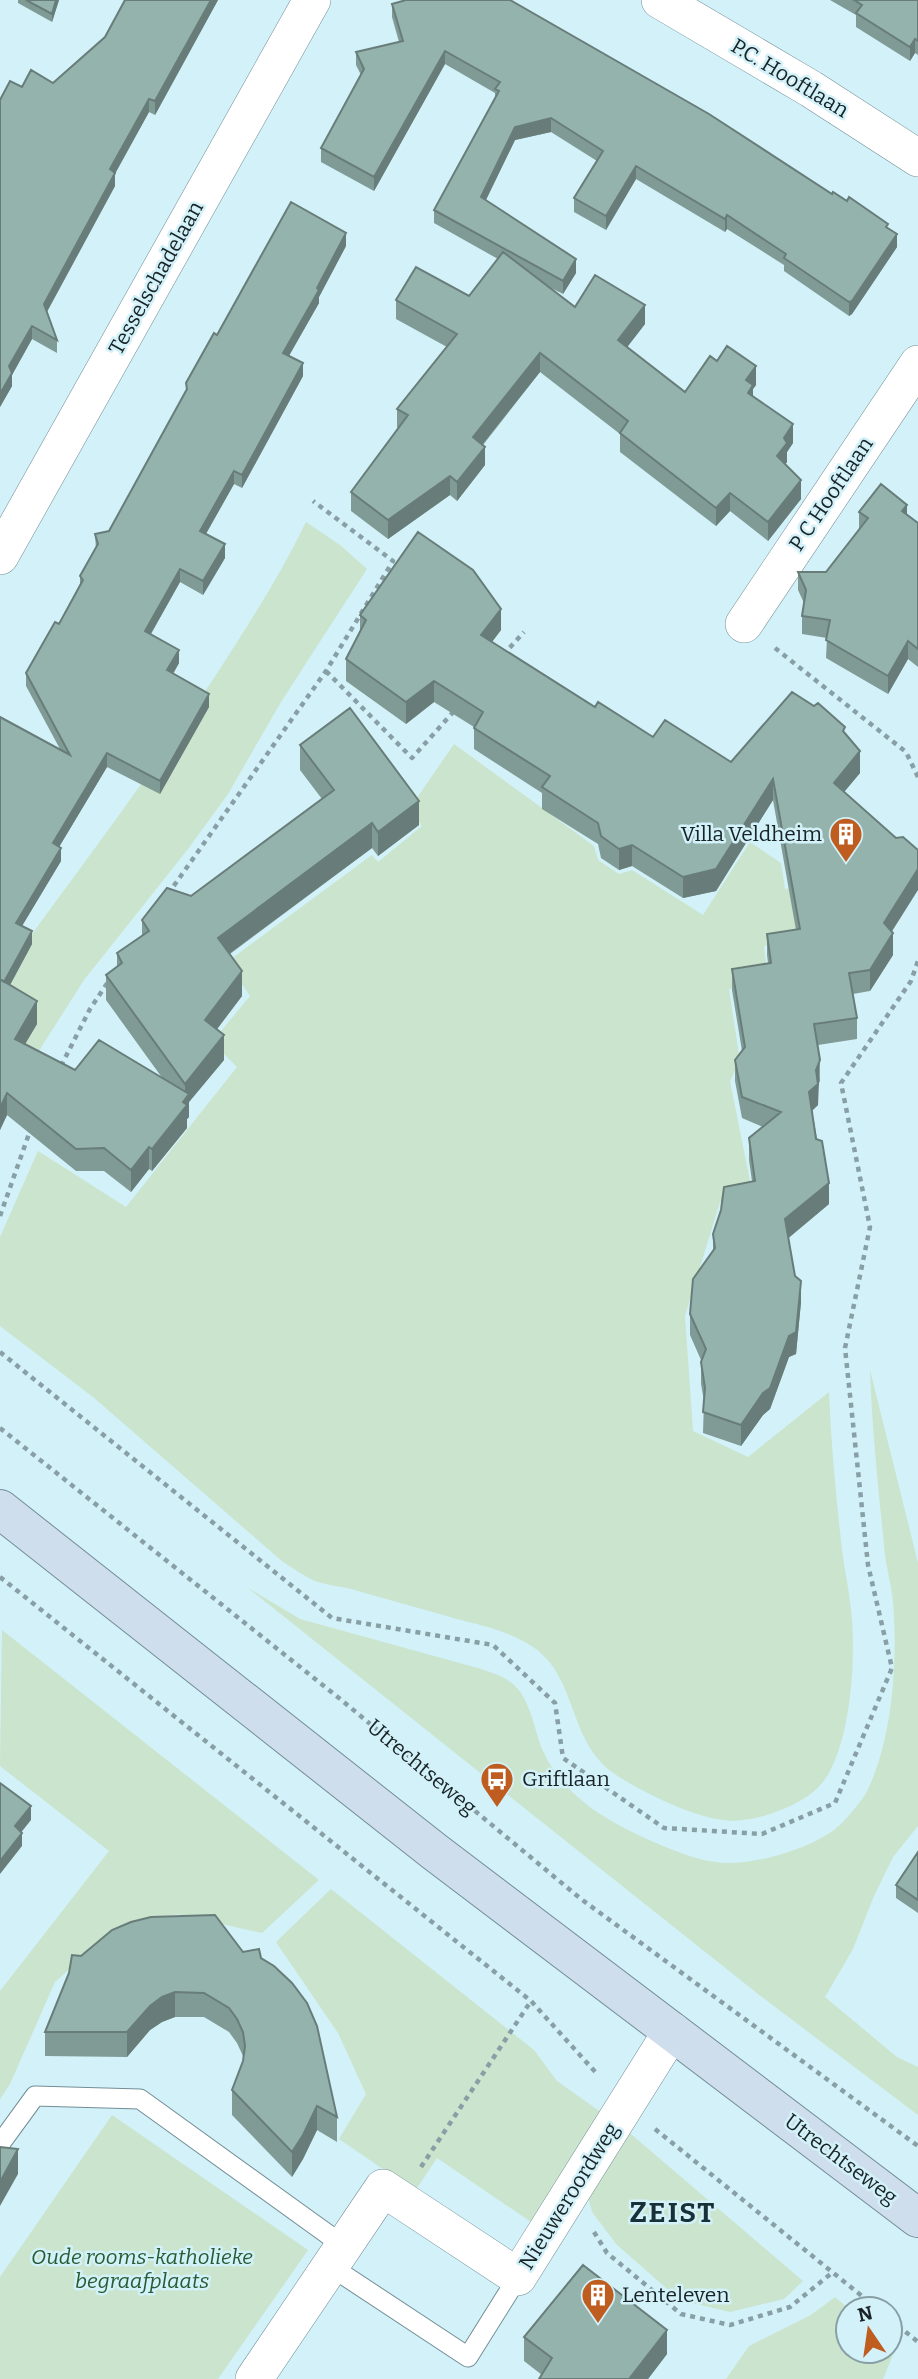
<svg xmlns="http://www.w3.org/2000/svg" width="918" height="2379" viewBox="0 0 918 2379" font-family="Bitter,serif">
  <rect width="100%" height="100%" fill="#d3f1f9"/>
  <!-- green -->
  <path fill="#cae4cd" d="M306,522L340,545L367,569L281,702L228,794L188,849L84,980L42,1046L12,1102L0,977C73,878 147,780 214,678C247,627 280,576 306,522Z
    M454,744L594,846L598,860L619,874L632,870L703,915L750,842L781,863L785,889L815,884L825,929L764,946L768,981L729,989L740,1061L730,1081L753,1196L720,1202L685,1316L693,1431L748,1457L829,1392C831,1445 836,1497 842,1550C844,1567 848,1584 850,1602C857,1648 852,1732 829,1773C817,1795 793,1806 770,1814C755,1819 739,1822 723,1820C693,1817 637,1790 612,1772C569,1740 577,1680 536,1649C513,1632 484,1626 457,1619C422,1609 386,1599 351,1589C339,1586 326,1585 315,1581C304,1576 293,1568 283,1562L93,1397L0,1326V1237L38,1151L126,1207L237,1067L212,1042L250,996L227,962L372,855L378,862L422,826L410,808Z
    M870,1370L918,1563V1826L893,1857L874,1896L853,1949L825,1997L897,2057L918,2067V2115L758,1994L248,1588L300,1619L474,1667C487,1671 502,1675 513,1684C531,1700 534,1730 543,1751C552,1772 568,1790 586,1804C611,1825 683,1858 715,1862C732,1865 751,1861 768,1858C792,1852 826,1840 843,1822C851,1813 861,1802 866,1793C893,1741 898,1658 893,1601C891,1582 885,1563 884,1544C878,1486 872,1428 870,1370Z
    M2,1630L319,1880L262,1933L177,1914L109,1934L55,1982L10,2084L0,2099V1991L109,1851L0,1766Z
    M331,1889L534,2050L557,2081L602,2113L534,2224L437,2158L415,2191L339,2139L366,2094L338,2033L276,1942Z
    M112,2115L308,2250L218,2379H0V2277Z
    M625,2129L803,2281L784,2299L730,2312L680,2300L617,2245L592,2212L586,2188Z
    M835,2297L849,2309L848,2351H890V2340L897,2345L883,2379H726L749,2346L811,2315Z"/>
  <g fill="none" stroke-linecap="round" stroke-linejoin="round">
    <defs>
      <path id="lane" d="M0,2144L35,2096L140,2099L344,2246
        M330,2266L468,2357L518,2277"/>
      <path id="street" d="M660,0L811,89L918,158
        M0,556L312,0
        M744,624L918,364
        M254,2379L383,2188L518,2277L672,2031"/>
      <path id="secondary" d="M0,1509L435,1852L918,2218"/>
    </defs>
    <!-- lane casing -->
    <use href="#lane" stroke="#728d95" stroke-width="21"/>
    <!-- street casing -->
    <use href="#street" stroke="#728d95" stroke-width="38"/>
    <!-- secondary casing -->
    <use href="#secondary" stroke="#728d95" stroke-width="40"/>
    <!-- path -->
    <path stroke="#889fa5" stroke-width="4.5" stroke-dasharray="5 5" stroke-linecap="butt" d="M775,648L906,752L918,777
      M503,655L524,632
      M326,671L412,758L456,709
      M168,894L326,671L393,561L313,501
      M61,1066L90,1009L108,982
      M0,1216L30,1131
      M0,1352L332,1618L493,1645L555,1703L563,1758L664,1828L762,1834L835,1803L892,1668L868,1565L845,1348L870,1227L841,1083L911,981L918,961
      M0,1428L339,1698L581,1899L918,2146
      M0,1577L531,2001L598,2075
      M655,2129L878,2309
      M421,2167L531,2001
      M594,2232L607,2253L681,2314L730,2325L790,2307L833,2272
      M890,2319L918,2342"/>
    <!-- lane -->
    <use href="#lane" stroke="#fff" stroke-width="19"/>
    <!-- street -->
    <use href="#street" stroke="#fff" stroke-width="37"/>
    <!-- secondary -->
    <use href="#secondary" stroke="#cfdeed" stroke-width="38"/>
  </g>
  <!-- wall -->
  <path fill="#809a95" d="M18,0H59L52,22L18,3Z
    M218,0L155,115L149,112L115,173V186L47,312L57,340V353L32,339L12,375V386L0,407V100L22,87L53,83L105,37Z
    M830,0H918V55L915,53L910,61L856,27V15Z
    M405,1L832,194L888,228L897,247L852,314L849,316L784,271V265L727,229L725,232L636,179L606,230L574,212V198L597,161L551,132L515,140L486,200L576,273L563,294L547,286L575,307L645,324L627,347L685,392L756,385L753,389V397L793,443L787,452V462L785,464L801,499L768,541L730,511L716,526L620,452V434L540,372L483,445L485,465L457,501L450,495L388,539L351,511V492L398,428L397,427V409L447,347L396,319V300L469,296L498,259L434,223V210L495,97V93L445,64L374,191L321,162V148L361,75L356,65V52L399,42L392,17V4Z
    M346,246L319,297V303L289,356L303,376L242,488L234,484L206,534L225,558L203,595L180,582L151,634L179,663L173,674L209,707L160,794L107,767L59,847L61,861L22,926L32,944L10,985L37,1024L25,1044L75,1070L163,1079L106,1000V975L117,967V953L142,936V920L191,896L322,799L300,770V745L419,825L378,856L372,848L230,954L242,996L217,1029L224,1060L189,1102V1117L187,1119V1128L152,1171L149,1169L131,1192L104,1171H76L7,1115L0,1130V717L60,749L26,686V673L59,624L80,584V576L96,549L95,534L109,531L186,392V383L217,335Z
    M859,512L907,515L918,523V667L908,659L888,694L826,658L827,638L802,634V616L804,603L798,590V572H826L859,530Z
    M360,615L501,630L492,642L595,707L653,737L731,762L845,734L860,773L844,792L892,932L893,955L870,991L853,994L857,1018V1039L818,1045L820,1081L818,1085V1105L812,1111L829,1204L788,1238L795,1276L801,1302L796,1354L789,1357L770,1409L763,1415L741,1446L703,1433L704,1401L701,1384V1360L690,1335V1314L713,1252V1234L752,1181L749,1160V1138L763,1127L742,1118L735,1081V1060L742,1051L732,990V969L768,963L767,955V934L796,930L773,800L716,891L683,898L632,866L619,870L601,858L598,844L542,809V793L474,749V727L434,702L406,724L346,681V659L360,631Z
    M918,1852V1913L896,1898V1885Z
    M243,1952L261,1958L337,2117V2142L317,2130L303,2159L292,2177L232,2115V2090L243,2061V2056L237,2043L229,2032L204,2017H175L162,2022L150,2030L127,2057L45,2056V2032L81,1956Z
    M524,2337L667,2354L648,2379H539L542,2375L524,2361Z"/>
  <!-- shaded-wall -->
  <path fill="#687d79" d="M56,0H59L52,22V14Z
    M211,0H218L155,115V101Z
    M915,39V53L910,61V47Z
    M445,51V64L374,191V177Z
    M149,99V112L110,183V169Z
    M551,118V132L515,140L481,210V197L515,127Z
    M636,166V179L606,230V216Z
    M115,173V186L44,317V304Z
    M727,215V229L725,232V219Z
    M346,233V246L319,297V303L283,366V353Z
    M897,234V247L852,314L849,316V302Z
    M576,259V273L563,294V281Z
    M645,305V324L618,359V340Z
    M32,326V339L12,375V386L0,407V394L9,366Z
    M540,353V372L473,456V437Z
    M303,363V376L242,488V475Z
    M756,366V385L753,389V404L748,412L746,380Z
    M793,424V443L787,452V462L777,475V456L784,438Z
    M485,447V465L457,501V482Z
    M234,471V484L200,544V531Z
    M450,476V495L388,539V520Z
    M801,480V499L768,541V522Z
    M730,493V511L716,526V508Z
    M907,505V523L902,511Z
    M225,544V558L203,595V581Z
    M180,569V582L145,644V631Z
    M501,609V630L481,656V635Z
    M908,641V659L888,694V676Z
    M179,650V663L167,684V670Z
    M434,681V702L406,724V702Z
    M209,694V707L160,794V781Z
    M860,751V773L834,804V783Z
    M107,753V767L53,857V843Z
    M773,779V800L716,891L683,898V877Z
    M419,801V825L378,856V832Z
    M372,823V848L218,962V938Z
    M632,845V866L619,870V849Z
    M61,848V861L16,936V923Z
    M918,869V890L884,944V923Z
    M32,931V944L3,998V985Z
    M893,933V955L870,991V970Z
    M242,971V996L205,1045V1020Z
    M37,1001V1024L15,1061V1039Z
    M224,1035V1060L189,1102V1117L187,1119V1128L152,1171V1149L185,1100V1084Z
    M820,1060L818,1105L809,1113V1092Z
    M7,1093V1115L0,1130V1108Z
    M149,1147V1169L131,1192V1170Z
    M829,1183V1204L785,1241V1219Z
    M801,1281V1302L796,1354L789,1357L770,1409L763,1415L741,1446V1425L763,1393Z
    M31,1806V1820L15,1840V1826Z
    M22,1833V1846L0,1874V1861Z
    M175,1992V2017L162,2022L150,2030L127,2057V2032L150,2006L162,1997Z
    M317,2106V2130L303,2159L292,2177V2152Z
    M18,2149V2174L0,2206V2182Z
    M667,2330V2354L648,2379H629Z"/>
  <!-- building -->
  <path fill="#95b3ad" stroke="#687d79" stroke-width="2" d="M26,0H56L52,14Z
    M125,0H211L155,101L149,99L110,169L115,173L44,304L57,340L32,326L9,366L12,373L0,394V100L10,81L22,87L31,70L53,83L105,37Z
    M406,0H510L709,114L832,194L833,192L847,201L849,197L888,224L886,227L897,234L852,301L849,302L784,258L786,254L727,215L725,219L636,166L606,216L574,198L603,151L551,118L515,127L481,197L576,259L563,281L434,210L499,91L495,89L500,82L445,51L374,177L321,148L364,69L356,52L403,41L392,4Z
    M854,0H918V41L915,39L910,47L856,13L862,5Z
    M291,202L346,233L317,288L319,290L283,353L303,363L242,475L234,471L200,531L225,544L203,581L180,569L145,631L179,650L167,670L209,694L160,781L107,753L53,843L61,848L16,923L32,931L4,982L0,979V717L70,755L26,673L55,622L59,624L83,580L80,576L98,544L95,534L109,531L187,389L186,383L214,333L217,335Z
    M503,252L575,307L595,275L645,305L618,340L685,392L710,356L717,361L727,346L756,366L746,380L753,385L748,393L793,424L784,438L787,443L777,456L801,480L768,522L730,493L716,508L620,433L628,421L540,353L473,437L485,447L457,482L450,476L388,520L351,492L408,415L397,409L457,334L396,300L416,267L469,296Z
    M881,484L907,505L902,511L918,523V649L908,641L888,676L826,640L830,620L802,616L806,590L798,572H826L868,518L859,512Z
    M418,532L473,570L501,609L481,635L595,707L598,702L653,737L665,720L731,762L792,692L814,706L818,703L845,727L843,731L860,751L834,783L896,838L903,837L918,850V869L884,923L893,933L870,970L849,973L857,1018L814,1024L820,1060L816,1070L818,1084L809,1092L816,1139L822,1141L829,1183L785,1219L795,1276L801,1281L796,1332L789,1336L770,1388L763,1393L741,1425L703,1412L705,1388L701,1362L706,1349L690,1314L693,1279L715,1248L713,1234L721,1210L724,1187L755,1181L749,1138L781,1112L742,1097L735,1060L745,1047L732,969L771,963L767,934L800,929L773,779L716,869L683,877L632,845L619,849L601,836L598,823L542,787L550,776L474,728L483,712L434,681L406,702L346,659L366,620L360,615Z
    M350,708L419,801L378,832L372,823L218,938L242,971L205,1020L224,1035L185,1084L106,975L122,963L117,953L149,931L142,920L167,888L191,896L334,790L300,745Z
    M0,979L37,1001L15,1039L75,1070L99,1040L189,1094L183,1102L187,1105L152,1149L149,1147L131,1170L104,1148L76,1149L7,1093L0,1108Z
    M0,1783L31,1806L15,1826L22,1833L0,1861Z
    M918,1852V1900L896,1885Z
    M215,1915L243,1952L259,1949L261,1958L274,1966L292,1983L307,2003L317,2026L337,2117L317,2106L303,2135L292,2152L232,2090L243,2061L245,2046L243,2032L237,2019L229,2008L204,1993L175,1992L162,1997L150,2006L127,2032H45L69,1973L72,1955L81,1956L112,1930L131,1922L151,1917Z
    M0,2147L18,2149L0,2182Z
    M583,2265L667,2330L629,2379H539L552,2358L524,2337Z"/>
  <!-- icons -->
  <defs>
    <symbol id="building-pin" viewBox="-11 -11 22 30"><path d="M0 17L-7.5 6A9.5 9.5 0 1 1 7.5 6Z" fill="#bf5d20" stroke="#d3f1f9"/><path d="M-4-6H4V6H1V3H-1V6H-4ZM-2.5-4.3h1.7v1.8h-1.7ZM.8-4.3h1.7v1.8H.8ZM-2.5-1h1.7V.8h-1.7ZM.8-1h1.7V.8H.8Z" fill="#fff"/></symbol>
    <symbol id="bus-pin" viewBox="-11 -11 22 30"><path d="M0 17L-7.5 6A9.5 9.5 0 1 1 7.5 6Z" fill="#bf5d20" stroke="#d3f1f9"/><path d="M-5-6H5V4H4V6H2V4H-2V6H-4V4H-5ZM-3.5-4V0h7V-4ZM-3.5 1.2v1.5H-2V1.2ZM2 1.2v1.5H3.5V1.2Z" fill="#fff"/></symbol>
  </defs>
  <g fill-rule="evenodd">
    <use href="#building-pin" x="827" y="815" width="38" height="52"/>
    <use href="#bus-pin" x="478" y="1760" width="38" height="52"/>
    <use href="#building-pin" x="579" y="2276" width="38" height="52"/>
  </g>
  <g text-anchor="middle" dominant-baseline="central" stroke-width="5" stroke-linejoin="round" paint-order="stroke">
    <!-- street labels -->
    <g font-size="21" fill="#182326" stroke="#d3f1f9">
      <text transform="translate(790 78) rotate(31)">P.C. Hooftlaan</text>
      <text transform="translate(156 278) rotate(-61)">Tesselschadelaan</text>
      <text transform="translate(831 494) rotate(-56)">P C Hooftlaan</text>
      <text transform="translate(422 1767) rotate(40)">Utrechtseweg</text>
      <text transform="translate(841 2159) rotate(37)">Utrechtseweg</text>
      <text transform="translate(569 2196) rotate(-58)">Nieuweroordweg</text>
    </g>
    <!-- poi labels -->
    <g font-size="21" fill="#182326" stroke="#d3f1f9" text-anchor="start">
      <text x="822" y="834" text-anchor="end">Villa Veldheim</text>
      <text x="522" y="1779">Griftlaan</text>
      <text x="622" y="2295">Lenteleven</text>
    </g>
    <!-- park labels -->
    <g font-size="21" font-style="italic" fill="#275c33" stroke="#d3f1f9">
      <text x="142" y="2257">Oude rooms-katholieke<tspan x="142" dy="24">begraafplaats</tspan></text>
    </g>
    <!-- district labels -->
    <g font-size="28" font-weight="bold" letter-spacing="2" fill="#183138" stroke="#d3f1f9">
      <text x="673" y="2212">ZEIST</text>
    </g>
  </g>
  <!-- north arrow -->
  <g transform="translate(869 2330) rotate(347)"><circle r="33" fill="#d3f1f9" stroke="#889fa5" stroke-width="2"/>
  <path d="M0-5L12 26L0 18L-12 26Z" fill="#bf5d20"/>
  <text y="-10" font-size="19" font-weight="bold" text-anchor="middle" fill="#182326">N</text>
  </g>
</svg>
